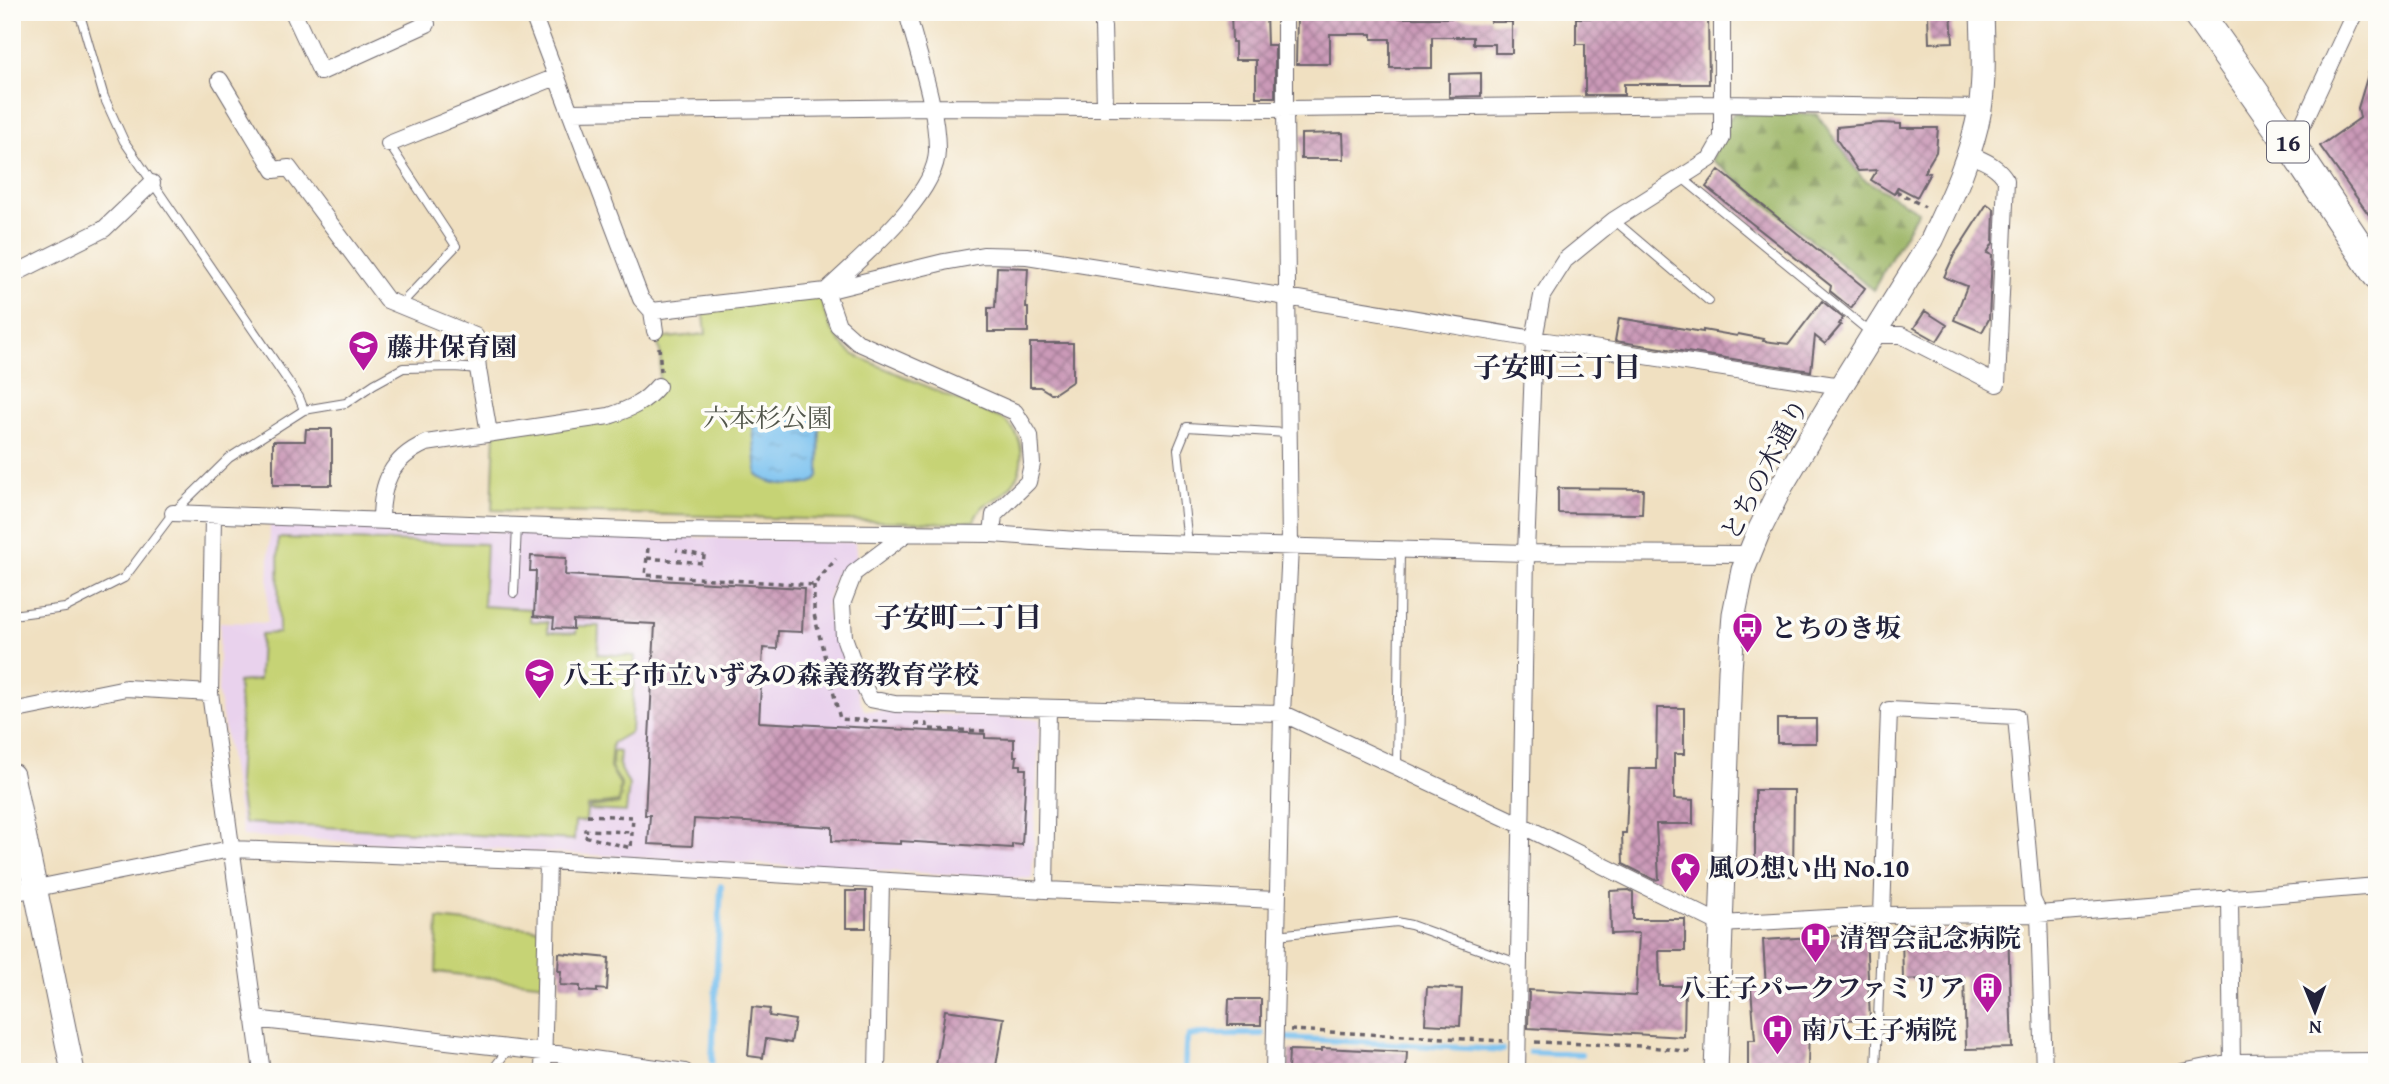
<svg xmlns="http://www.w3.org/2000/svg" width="2389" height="1084" viewBox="0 0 2389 1084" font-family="'Gentium Book Plus','Noto Serif JP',serif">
  <defs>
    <pattern id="grass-tufts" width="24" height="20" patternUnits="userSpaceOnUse" patternTransform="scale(1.75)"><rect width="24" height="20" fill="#c6d375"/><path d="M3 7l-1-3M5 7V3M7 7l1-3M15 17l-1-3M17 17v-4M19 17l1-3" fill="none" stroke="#aab566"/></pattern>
    <pattern id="forest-firs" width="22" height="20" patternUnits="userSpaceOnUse" patternTransform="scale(1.75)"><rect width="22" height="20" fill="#9cb566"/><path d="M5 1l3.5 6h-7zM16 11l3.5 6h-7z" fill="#7f9355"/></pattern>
    <pattern id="water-ripples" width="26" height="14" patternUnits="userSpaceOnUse" patternTransform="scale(1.75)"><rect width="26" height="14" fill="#76bfef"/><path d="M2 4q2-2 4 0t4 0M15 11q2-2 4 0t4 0" fill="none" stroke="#609bc3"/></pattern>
    <pattern id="building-cross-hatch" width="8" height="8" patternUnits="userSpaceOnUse" patternTransform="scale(1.75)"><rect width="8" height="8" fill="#cb9ab8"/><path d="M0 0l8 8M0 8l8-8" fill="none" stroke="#a47d97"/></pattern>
  </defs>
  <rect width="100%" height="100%" fill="#fdfcf7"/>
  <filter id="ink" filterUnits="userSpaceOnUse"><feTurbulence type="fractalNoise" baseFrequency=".0143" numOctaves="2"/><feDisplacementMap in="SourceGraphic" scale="14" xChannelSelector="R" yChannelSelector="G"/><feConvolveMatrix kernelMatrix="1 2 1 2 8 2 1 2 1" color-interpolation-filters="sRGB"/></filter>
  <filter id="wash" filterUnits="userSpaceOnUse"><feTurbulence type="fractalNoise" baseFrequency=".00686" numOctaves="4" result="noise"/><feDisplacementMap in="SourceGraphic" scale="28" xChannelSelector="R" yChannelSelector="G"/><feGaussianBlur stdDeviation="1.57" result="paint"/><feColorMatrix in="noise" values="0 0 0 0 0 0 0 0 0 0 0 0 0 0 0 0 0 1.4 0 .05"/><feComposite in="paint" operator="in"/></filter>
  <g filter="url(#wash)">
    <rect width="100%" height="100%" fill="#f0e0c1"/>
    <!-- built -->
    <path fill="#e9d2ed" d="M270,525L855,542L857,561L835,575L826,609L864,710L1040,719L1032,879L243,836L218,692L220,622L267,623Z"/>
    <!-- grass -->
    <path fill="url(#grass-tufts)" stroke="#747a58" stroke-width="2" d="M613,751L620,752L619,765L629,785L626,812L589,810L590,807L619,804L621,783L611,768Z"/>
    <!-- forest -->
    <path fill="url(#forest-firs)" stroke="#5f6c50" stroke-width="2" d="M1735,112L1817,114L1862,178L1918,211L1873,290L1712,160L1725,124Z"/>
    <!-- park -->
    <path fill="#c6d375" stroke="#747a58" stroke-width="2" d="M821,292C823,318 833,339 854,355L1004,420C1027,438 1027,472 1005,492C991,506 983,499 974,521L946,523L492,510L495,432L609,416L658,386L661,357L657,339L706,334L703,305Z
      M278,538L486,544L483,606L531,609L530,621L548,622V632L576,633L577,626H599L598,654L635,656L631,732L612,743L610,768L620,784L619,802L587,806L586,821L575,822L574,840L244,823L238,782L241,725L238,682L259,680L261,634L279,633Z
      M438,919L546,930L545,984L436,972Z"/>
    <!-- water -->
    <path fill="url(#water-ripples)" stroke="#4c7095" stroke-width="2" d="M772,412H802L820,421L819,475L815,481C800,488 768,486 757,474L753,428L755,419Z"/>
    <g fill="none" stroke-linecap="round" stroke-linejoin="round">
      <!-- stream -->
      <path stroke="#76bfef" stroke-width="6" d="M1287,1038L1502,1050
        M1530,1052L1581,1054
        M712,1061L721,886
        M1185,1072L1186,1044L1189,1036L1200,1034H1262"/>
    </g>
    <g id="blocks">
      <!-- building -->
      <path fill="url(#building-cross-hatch)" d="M1231,12H1266L1267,45H1275V97H1256V60H1235V42H1232Z
        M1346,12H1361V18H1490L1491,22H1512V53H1495V44H1473V37H1432V68H1390V39H1372V34H1330V64H1296L1297,15H1346Z
        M1655,12H1708L1709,84H1624V95H1585V44H1576V18H1655Z
        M1951,12L1953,42L1929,43L1928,13Z
        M2373,58L2377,59V226L2320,146L2360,118L2358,108Z
        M1481,73V96L1449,97V74Z
        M1881,123L1901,124V128H1938L1936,152L1924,172L1930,173L1917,197L1898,187L1894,194L1871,180L1877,170L1858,171L1837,140V127Z
        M1343,133L1344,159H1301V134Z
        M1719,170L1865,288L1851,308L1830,291L1831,286L1706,187Z
        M1987,204L1994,209L1993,243L1987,253L1992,255L1989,319L1982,332L1954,320L1967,286L1944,277L1954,255Z
        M997,267L1028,268L1026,308H1028V332H988V308H995Z
        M1822,301L1843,318L1839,324L1841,325L1825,344L1815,336L1811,371L1615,341L1619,318L1703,332V330L1737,336L1738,334L1764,339L1763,341L1789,344Z
        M1925,311L1947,325L1937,341L1914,328Z
        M1030,343H1073V381L1055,393H1050L1040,387H1030Z
        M306,429H332V485H273V441H305Z
        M1558,488L1643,489L1642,514L1558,513Z
        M531,556L566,558L565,575L804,588L802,632L778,631L777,649L763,648L759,722L985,734V738L1014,739V756H1017L1016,765H1021V769H1026L1022,845L1012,844V848L900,841V844L832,841V827L694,819L692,846L648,844L650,815H645L655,624L573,620V629L553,628L554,618L534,616L536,571H530Z
        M1657,708H1684V754H1674V799L1693,800V824H1656L1659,879L1655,880L1623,864L1622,833H1626L1629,769H1656Z
        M1777,719H1816V743H1777Z
        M1755,790H1794L1793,876H1755Z
        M1629,890L1633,892V919H1685V951H1659L1660,986H1685L1684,1037L1528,1028L1529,990L1636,996L1639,933L1611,934L1610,891Z
        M846,891H866V928H846Z
        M2008,929L2012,1048L1966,1049L1964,977L1903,980L1902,932Z
        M1866,934L1870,1019L1809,1021L1808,1072H1748V1040H1755L1751,988H1766L1763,940Z
        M559,953L609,958L607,990L597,989V992L580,991V986L560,985L561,971H558Z
        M1427,987L1462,989L1460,1026L1425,1024Z
        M1229,999H1261V1025H1228Z
        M752,1007L770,1009L769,1016L795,1020L791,1043L766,1039L763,1058L748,1056Z
        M945,1010L1004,1018L995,1072H935Z
        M1322,1048L1407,1052L1406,1070L1340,1067V1072H1288L1289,1050L1322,1051Z"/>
    </g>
  </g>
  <g filter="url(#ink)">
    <use href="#blocks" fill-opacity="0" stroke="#6a646a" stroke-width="2"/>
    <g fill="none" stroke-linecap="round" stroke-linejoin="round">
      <defs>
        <path id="lane" d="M69,12L81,18L104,97L124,141L299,397L304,410
          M389,144L456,246L400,305
          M1681,177L1871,333
          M1614,220L1709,301
          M1188,544L1178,449L1187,427L1288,433
          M514,593L517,526
          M12,615L65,608L124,578L173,513L229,458L304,410L346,403L374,384L403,368L455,367L478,369
          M1397,766L1400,550
          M1277,935L1397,922L1411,925L1520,964
          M491,1072L509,1048
          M1876,1072L1882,915"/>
        <path id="street" d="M293,12L321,72L427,24L422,12
          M532,12L641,299L652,311L826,291L944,262L983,255L1027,256L1287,297L1534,339L1841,386
          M907,12C918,55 937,106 937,150C938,195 858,260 826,291L838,325L857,342L1015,412L1030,436L1032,464L1028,482L994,515L992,534
          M1285,12V109L1722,104L1980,108
          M1103,26L1105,108
          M220,80L274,170L289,168L387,300L475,336L478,369L489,433
          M570,112L931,107L1285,109L1290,547L1282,713L1274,1072
          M389,144L556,77
          M2292,147L2355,12
          M12,275L104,229L152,183
          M652,311L655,331
          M1873,335H1901L1997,384L2006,180C1997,165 1984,161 1969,154
          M173,513L657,531L992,534L1090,541L1526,553L1749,554
          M213,516L210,693L262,1072
          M381,521C381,484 390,459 426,443L609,416C630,409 644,403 658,386
          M907,533L854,573L842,604L844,637L854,665L870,699L895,704L1282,713L1521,825L1721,924L1882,915L2039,914L2377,886
          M12,711L126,688L210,693
          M1045,890L1048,708
          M12,893L230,849L548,861L1045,890L1277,900
          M2230,897L2232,1070
          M1882,915L1889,710L2016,716L2032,899L2039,914L2044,1072
          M254,1019L543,1052L685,1072
          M543,1072L548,861
          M877,1072L881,881
          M1517,1072L1526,553L1534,339L1542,296L1565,260L1614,220L1710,159L1722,138V12
          M2182,1072L2232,1062L2377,1061"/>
        <path id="secondary" d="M12,775L73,1072
          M1716,1072L1730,670L1734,614L1743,570L1758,533L1782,485L1841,386L1932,240C1952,197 1972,155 1980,109C1985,77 1983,44 1982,12"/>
        <path id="highway" d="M2197,12L2292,147L2377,274"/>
      </defs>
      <!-- lane casing -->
      <use href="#lane" stroke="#6a646a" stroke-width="10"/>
      <!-- street casing -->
      <use href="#street" stroke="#6a646a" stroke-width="18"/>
      <!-- secondary casing -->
      <use href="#secondary" stroke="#6a646a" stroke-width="25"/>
      <!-- highway casing -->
      <use href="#highway" stroke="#6a646a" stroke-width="32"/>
      <!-- path -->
      <path stroke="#6a646a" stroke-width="3.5" stroke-dasharray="5 5" stroke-linecap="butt" d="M1896,191L1925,207
        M659,347L661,371
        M648,548L645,575L814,585L836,559
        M647,558L703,563L704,556L676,550
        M814,585V614L840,719L890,722
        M915,724H927V729L988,731
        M587,815L633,817L631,848L584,836L585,830L632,832
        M1290,1030L1503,1041
        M1535,1042L1642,1046L1692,1052"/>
      <!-- lane -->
      <use href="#lane" stroke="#fff" stroke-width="8"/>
      <!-- street -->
      <use href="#street" stroke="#fff" stroke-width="16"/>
      <!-- secondary -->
      <use href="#secondary" stroke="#fff" stroke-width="23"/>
      <!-- highway -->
      <use href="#highway" stroke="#fff" stroke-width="30"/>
    </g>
  </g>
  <!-- icons -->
  <defs>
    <symbol id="school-pin" viewBox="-11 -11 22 30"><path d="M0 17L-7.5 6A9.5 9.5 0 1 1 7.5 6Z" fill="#b5179e" stroke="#fdfcf7"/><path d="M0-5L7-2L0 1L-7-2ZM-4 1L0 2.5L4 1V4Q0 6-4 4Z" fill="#fff"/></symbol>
    <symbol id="bus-pin" viewBox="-11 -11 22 30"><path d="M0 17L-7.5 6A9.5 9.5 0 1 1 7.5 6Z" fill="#b5179e" stroke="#fdfcf7"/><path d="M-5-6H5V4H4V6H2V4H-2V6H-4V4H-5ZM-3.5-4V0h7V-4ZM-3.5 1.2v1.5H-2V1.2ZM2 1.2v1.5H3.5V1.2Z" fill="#fff"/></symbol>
    <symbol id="sight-pin" viewBox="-11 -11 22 30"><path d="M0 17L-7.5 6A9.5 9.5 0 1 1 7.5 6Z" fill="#b5179e" stroke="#fdfcf7"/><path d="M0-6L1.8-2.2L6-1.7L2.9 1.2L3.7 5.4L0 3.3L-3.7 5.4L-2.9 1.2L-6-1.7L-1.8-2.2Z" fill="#fff"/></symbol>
    <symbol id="hospital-pin" viewBox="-11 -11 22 30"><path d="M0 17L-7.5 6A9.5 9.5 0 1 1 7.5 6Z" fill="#b5179e" stroke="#fdfcf7"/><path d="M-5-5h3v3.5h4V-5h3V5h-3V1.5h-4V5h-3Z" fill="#fff"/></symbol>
    <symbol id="building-pin" viewBox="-11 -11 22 30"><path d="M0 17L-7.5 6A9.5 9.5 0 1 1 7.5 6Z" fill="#b5179e" stroke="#fdfcf7"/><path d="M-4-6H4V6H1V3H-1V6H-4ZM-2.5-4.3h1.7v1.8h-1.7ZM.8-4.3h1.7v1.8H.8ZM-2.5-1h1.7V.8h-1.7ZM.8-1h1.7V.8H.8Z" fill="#fff"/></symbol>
  </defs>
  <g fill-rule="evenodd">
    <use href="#school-pin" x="346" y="328" width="35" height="47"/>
    <use href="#bus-pin" x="1730" y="610" width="35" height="47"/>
    <use href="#school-pin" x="522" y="656" width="35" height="47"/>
    <use href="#sight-pin" x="1668" y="850" width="35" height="47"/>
    <use href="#hospital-pin" x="1798" y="920" width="35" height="47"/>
    <use href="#building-pin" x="1970" y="970" width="35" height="47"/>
    <use href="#hospital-pin" x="1760" y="1012" width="35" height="47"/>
  </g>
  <g text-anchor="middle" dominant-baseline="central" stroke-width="7" stroke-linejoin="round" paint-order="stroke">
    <!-- shield labels -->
    <rect fill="#fdfcf7" stroke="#646373" stroke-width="2" x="2267" y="121.5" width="42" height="41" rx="5"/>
    <g font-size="24" font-weight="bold" fill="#22223b">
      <text x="2288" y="142">16</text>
    </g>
    <!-- poi labels -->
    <g font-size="26" font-weight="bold" fill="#22223b" stroke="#fdfcf7" text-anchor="start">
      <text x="387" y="346">藤井保育園</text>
      <text x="1771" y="627">とちのき坂</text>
      <text x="563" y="674">八王子市立いずみの森義務教育学校</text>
      <text x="1708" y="867">風の想い出 No.10</text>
      <text x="1839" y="937">清智会記念病院</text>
      <text x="1965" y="987" text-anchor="end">八王子パークファミリア</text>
      <text x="1801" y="1029">南八王子病院</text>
    </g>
    <!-- park labels -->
    <g font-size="26" fill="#53574c" stroke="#fdfcf7">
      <text x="768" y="417">六本杉公園</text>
    </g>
    <!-- street labels -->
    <g font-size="26" fill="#22223b" stroke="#fdfcf7">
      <text transform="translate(1764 469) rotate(-62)">とちの木通り</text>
    </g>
    <!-- neighbourhood labels -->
    <g font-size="28" font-weight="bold" fill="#22223b" stroke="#fdfcf7">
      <text x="1557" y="366">子安町三丁目</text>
      <text x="958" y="616">子安町二丁目</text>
    </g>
  </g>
  <!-- margin -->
  <rect width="2389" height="1084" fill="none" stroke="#fdfcf7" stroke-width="42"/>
  <!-- north arrow -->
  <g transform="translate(2315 1011) rotate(179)" stroke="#fdfcf7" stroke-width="5" paint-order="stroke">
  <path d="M0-5L12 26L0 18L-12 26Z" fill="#22223b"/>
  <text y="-10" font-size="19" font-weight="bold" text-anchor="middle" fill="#22223b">N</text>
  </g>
</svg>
